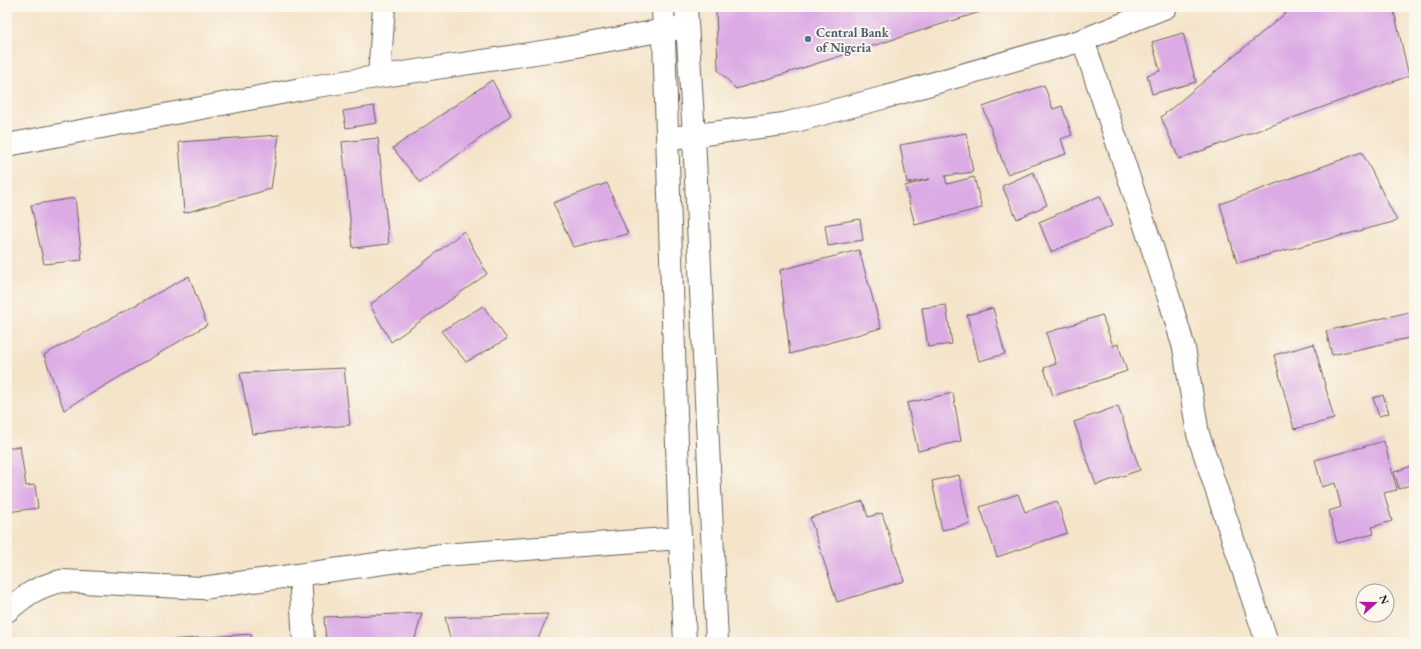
<svg xmlns="http://www.w3.org/2000/svg" width="1421" height="649" viewBox="0 0 1421 649" font-family="'EB Garamond',serif">
  <rect width="100%" height="100%" fill="#fbf7ec"/>
  <filter id="ink" filterUnits="userSpaceOnUse"><feTurbulence type="fractalNoise" baseFrequency=".025" numOctaves="2"/><feDisplacementMap in="SourceGraphic" scale="8" xChannelSelector="R" yChannelSelector="G"/><feConvolveMatrix kernelMatrix="1 2 1 2 8 2 1 2 1" color-interpolation-filters="sRGB"/></filter>
  <filter id="wash" filterUnits="userSpaceOnUse"><feTurbulence type="fractalNoise" baseFrequency=".012" numOctaves="4" result="noise"/><feDisplacementMap in="SourceGraphic" scale="16" xChannelSelector="R" yChannelSelector="G"/><feGaussianBlur stdDeviation="0.9" result="paint"/><feColorMatrix in="noise" values="0 0 0 0 0 0 0 0 0 0 0 0 0 0 0 0 0 1.4 0 .05"/><feComposite in="paint" operator="in"/></filter>
  <g filter="url(#wash)">
    <rect width="100%" height="100%" fill="#f4e4ca"/>
    <g id="blocks">
      <!-- building -->
      <path fill="#dcabe5" d="M716,7H996L736,89L718,70Z
        M1293,7H1393L1409,76L1179,159L1161,117Z
        M1183,33L1196,82L1152,94L1147,75L1160,71L1152,42Z
        M492,80L511,115L420,183L393,148Z
        M1044,85L1053,109L1062,106L1072,135L1061,139L1066,154L1007,174L983,107Z
        M374,106L377,123L346,128L343,111Z
        M966,133L973,172L945,176L947,184L974,177L982,208L915,225L905,186L930,179L907,183L900,145Z
        M279,135L271,189L184,213L179,142Z
        M378,138L389,244L353,248L342,142Z
        M1362,152L1397,221L1237,263L1220,204Z
        M1033,172L1047,205L1017,219L1002,186Z
        M607,183L628,234L573,247L553,203Z
        M1100,196L1112,226L1051,252L1039,222Z
        M75,198L82,260L44,264L31,205Z
        M860,219L863,240L828,246L825,225Z
        M464,231L487,274L391,342L370,305Z
        M859,250L881,328L790,354L780,270Z
        M189,276L207,325L64,410L44,355Z
        M946,305L952,344L928,347L922,308Z
        M483,306L507,339L466,362L441,331Z
        M993,308L1005,354L979,361L967,315Z
        M1414,311V337L1332,355L1326,331Z
        M1102,315L1113,346L1118,344L1127,371L1053,396L1044,368L1056,364L1046,333Z
        M1314,344L1334,419L1294,429L1274,355Z
        M344,368L350,425L252,434L240,373Z
        M953,393L961,441L918,451L907,403Z
        M1383,395L1389,413L1379,416L1373,398Z
        M1118,406L1140,470L1096,485L1074,422Z
        M1384,441L1397,490L1384,493L1392,521L1372,527L1374,534L1337,543L1329,511L1341,507L1335,483L1322,487L1315,460Z
        M20,446L26,486L35,485L38,508L7,512V448Z
        M1414,465V483L1399,489L1394,472Z
        M959,475L970,524L942,530L932,481Z
        M1018,494L1025,512L1057,501L1067,533L997,557L980,507Z
        M863,501L868,517L882,513L904,581L837,602L810,518Z
        M422,613L414,642H326L324,617Z
        M548,614L537,642H451L445,617Z
        M251,634L252,642H154V641Z"/>
    </g>
  </g>
  <g filter="url(#ink)">
    <use href="#blocks" fill-opacity="0" stroke="#686259" stroke-width="1"/>
    <g fill="none" stroke-linecap="round" stroke-linejoin="round">
      <defs>
        <path id="minor" d="M663,7L680,538L685,642
          M686,7L694,136L717,642
          M1083,40L1171,304L1184,348L1198,434L1267,642
          M379,76L384,7
          M680,137L784,124L886,97L1083,40L1166,7
          M7,145L317,86L555,50L664,30L687,28
          M300,575L304,642
          M7,611C26,595 36,587 61,581L202,588L442,555L680,538"/>
      </defs>
      <!-- minor casing -->
      <use href="#minor" stroke="#686259" stroke-width="24"/>
      <!-- minor -->
      <use href="#minor" stroke="#fff" stroke-width="22"/>
    </g>
  </g>
  <!-- markers -->
  <circle fill="#5c6f8a" stroke="#fbf7ec" stroke-width="1.5" cx="808" cy="39" r="4"/>
  <g text-anchor="middle" dominant-baseline="central" stroke-width="4" stroke-linejoin="round" paint-order="stroke">
    <!-- service labels -->
    <g font-size="13" font-weight="bold" fill="#4e5e75" stroke="#fbf7ec" text-anchor="start">
      <text x="816" y="32">Central Bank<tspan x="816" dy="15">of Nigeria</tspan></text>
    </g>
  </g>
  <!-- margin -->
  <rect width="1421" height="649" fill="none" stroke="#fbf7ec" stroke-width="24"/>
  <!-- north arrow -->
  <g transform="translate(1375 603) rotate(69)"><circle r="19" fill="#fbf7ec" stroke="#a29f99"/>
  <path d="M0-3L7 15L0 10L-7 15Z" fill="#b5179e"/>
  <text y="-6" font-size="11" font-weight="bold" text-anchor="middle" fill="#1c1c1c">N</text>
  </g>
</svg>
